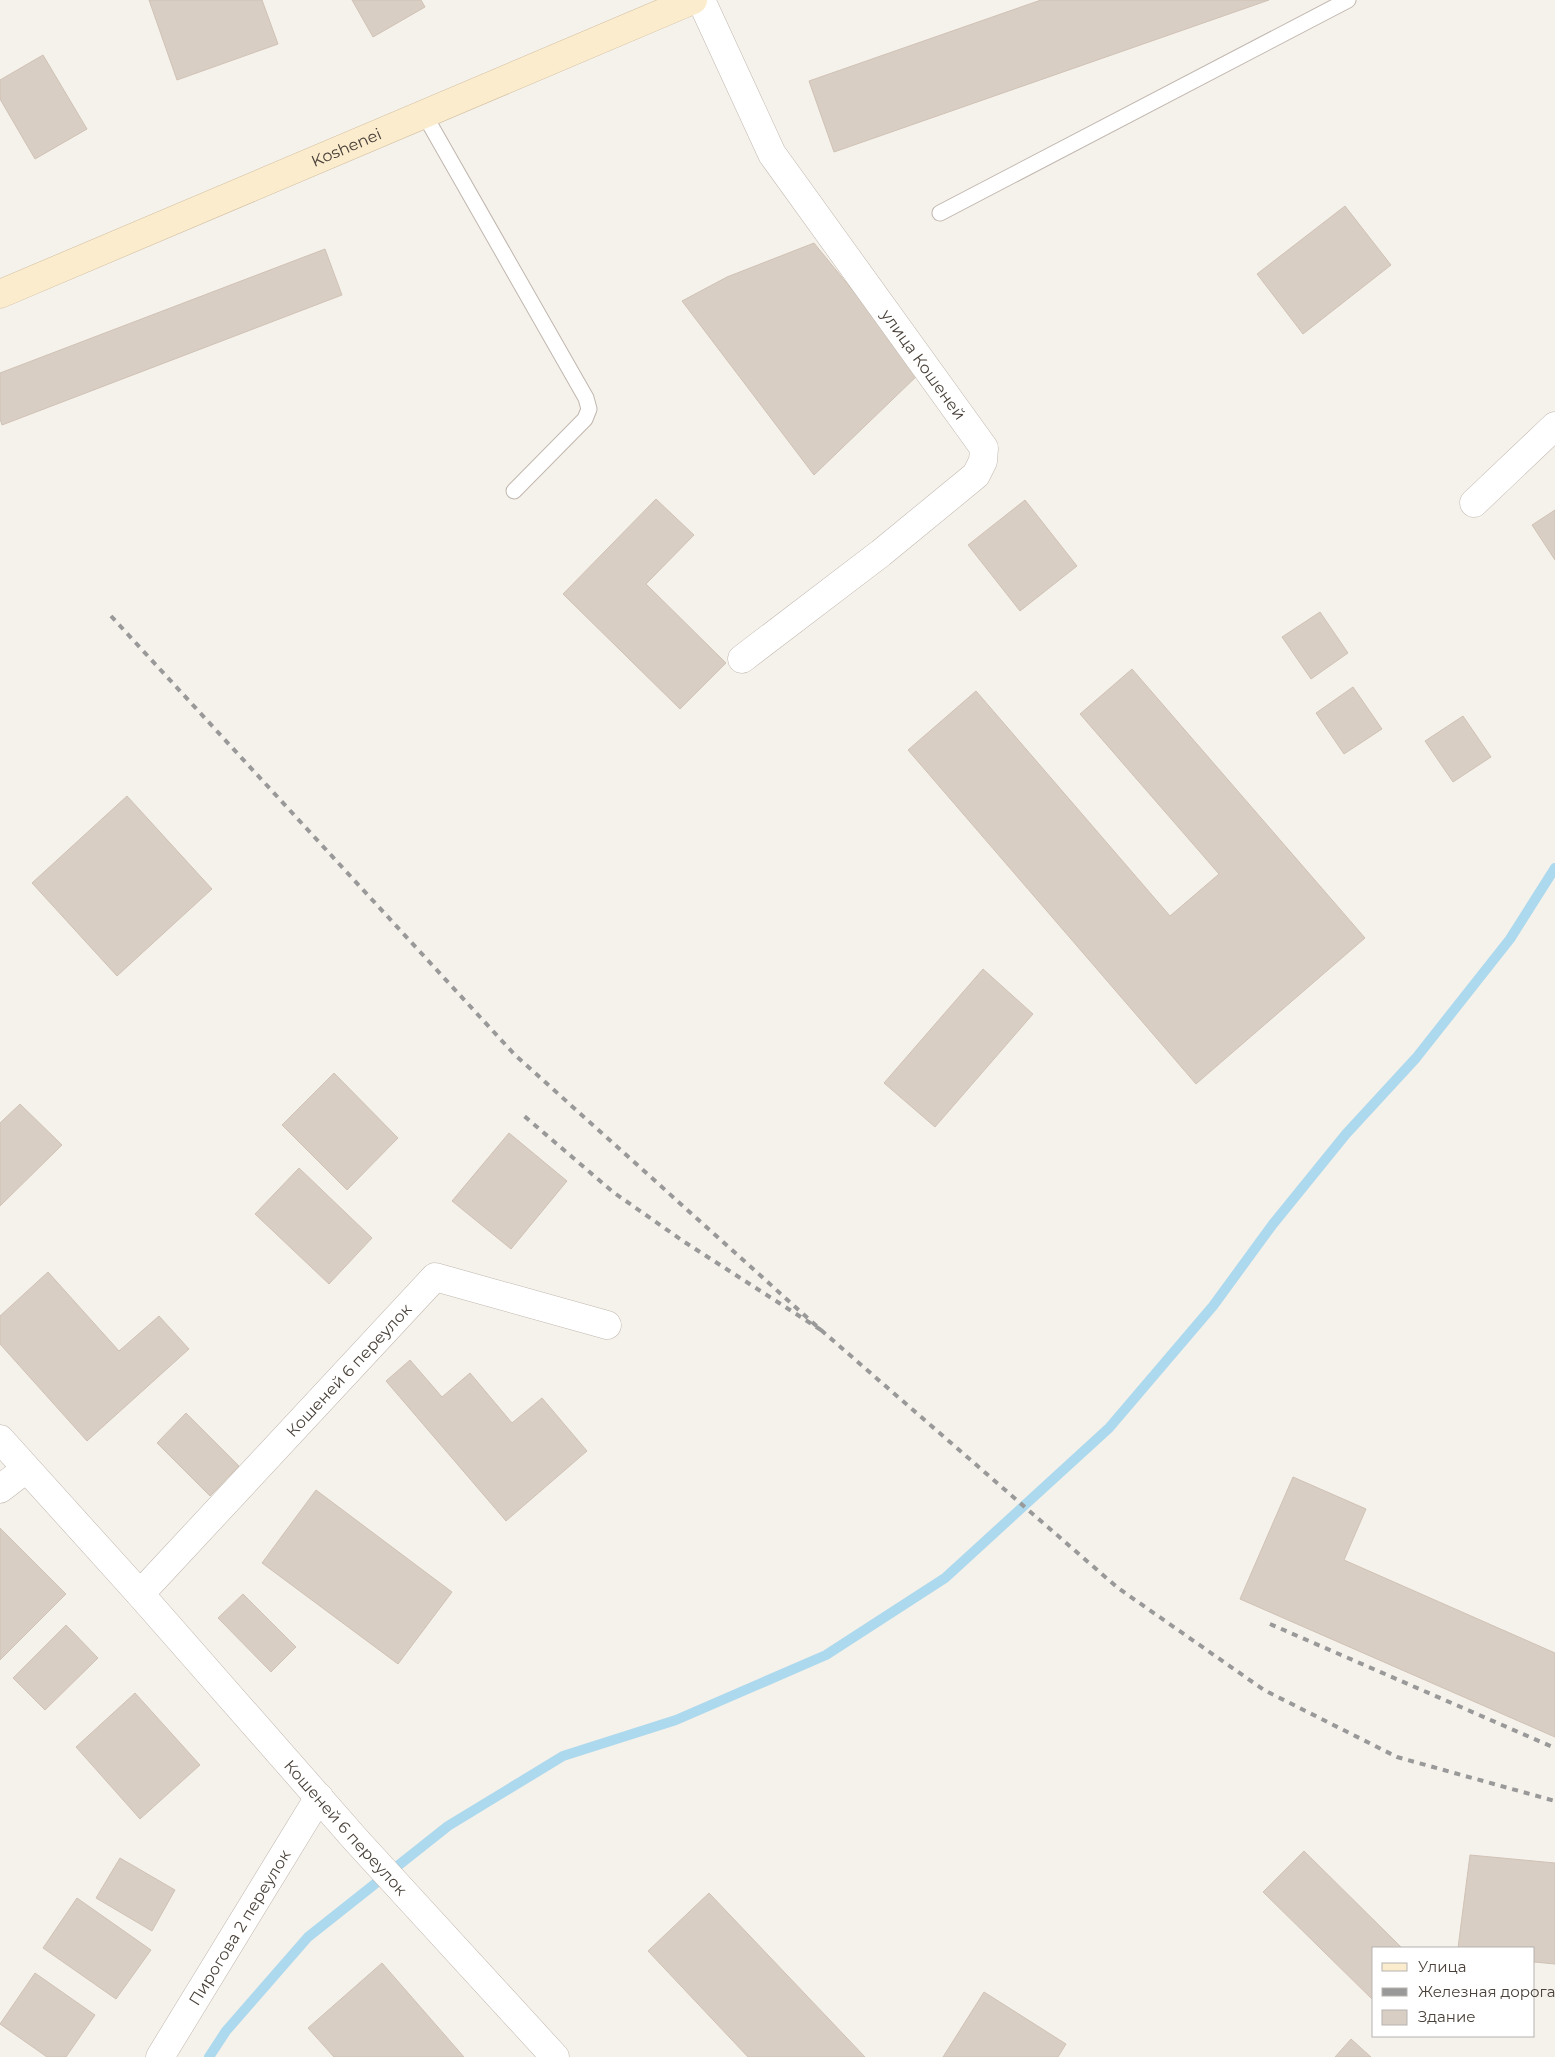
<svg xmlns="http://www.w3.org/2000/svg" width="1555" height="2057" viewBox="0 0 1555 2057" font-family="Montserrat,sans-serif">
  <rect width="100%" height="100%" fill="#f5f1eb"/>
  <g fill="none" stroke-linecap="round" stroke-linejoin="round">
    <!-- stream -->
    <path stroke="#acd9ed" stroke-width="10" d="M209,2057L226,2031L308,1937L448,1826L563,1756L676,1720L826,1655L945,1578L1109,1428L1213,1306L1273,1224L1346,1134L1416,1058L1510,939L1555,868"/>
  </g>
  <!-- building -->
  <path fill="#d9cec4" stroke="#d0c2b5" d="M149,0H262L278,44L177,80Z
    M352,0H421L425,7L373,37Z
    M1041,0H1269L834,152L809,81Z
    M43,55L87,129L35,159L0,99V80Z
    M1345,206L1391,265L1303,334L1257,274Z
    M814,243L920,373L814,475L682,301L727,277Z
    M325,249L342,295L2,425L0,419V373Z
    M656,499L694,535L646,584L726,663L680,709L563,594Z
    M1025,500L1077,566L1020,611L968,545Z
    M1555,510V560L1532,525Z
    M1320,612L1348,653L1311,679L1282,637Z
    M1132,669L1365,938L1196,1084L908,750L976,691L1170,916L1219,874L1080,714Z
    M1353,687L1382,729L1344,754L1316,713Z
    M1463,716L1491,757L1453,782L1425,741Z
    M127,796L212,889L117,976L32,883Z
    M983,969L1033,1014L935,1127L884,1083Z
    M334,1073L398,1138L347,1190L282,1125Z
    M20,1104L62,1145L0,1206V1123Z
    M509,1133L567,1181L511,1249L452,1201Z
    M299,1168L372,1238L329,1284L255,1214Z
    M48,1272L119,1351L159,1316L189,1349L87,1441L0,1344V1316Z
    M410,1360L442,1397L470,1373L512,1423L542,1398L587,1451L506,1521L386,1381Z
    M186,1413L239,1466L210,1496L157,1443Z
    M1293,1477L1366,1509L1344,1560L1555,1653V1737L1240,1599Z
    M316,1490L452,1592L398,1664L262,1563Z
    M0,1528L66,1594L0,1660Z
    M243,1594L296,1647L271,1672L218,1618Z
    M66,1625L98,1658L45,1710L13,1678Z
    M135,1693L200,1765L140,1819L76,1747Z
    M1304,1851L1402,1948H1374V2001L1263,1892Z
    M1470,1855L1555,1863V1964L1534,1962V1948H1458Z
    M120,1858L175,1890L152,1931L96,1898Z
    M709,1893L865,2057H748L648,1951Z
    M77,1898L151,1950L116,1999L43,1948Z
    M382,1963L464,2057H334L308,2028Z
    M35,1973L95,2015L66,2057H47L0,2024Z
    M984,1992L1066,2044L1058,2057H943Z
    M1351,2039L1371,2057H1335Z"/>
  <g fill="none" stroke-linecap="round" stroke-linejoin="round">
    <defs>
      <path id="lane" d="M424,114L586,398L589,409L585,419L514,491
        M940,213L1348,0"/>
      <g id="street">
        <path id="s1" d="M701,0L772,154L984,448L983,461L976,475L881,553L742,659"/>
        <path d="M1474,503L1555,426"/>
        <path id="s2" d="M0,1439L140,1594L356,1840L555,2057"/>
        <path d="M0,1489L26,1469"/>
        <path id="s3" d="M140,1594L435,1277L607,1325"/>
        <path id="s4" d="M160,2057L319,1797"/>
      </g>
      <g id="secondary">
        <path id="s5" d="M0,294L693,0"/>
      </g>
    </defs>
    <!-- lane casing -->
    <use href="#lane" stroke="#c0b7ae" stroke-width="17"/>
    <!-- street casing -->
    <use href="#street" stroke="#c0b7ae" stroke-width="29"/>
    <!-- secondary casing -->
    <use href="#secondary" stroke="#d1be9e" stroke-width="29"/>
    <!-- lane -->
    <use href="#lane" stroke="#fff" stroke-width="15"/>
    <!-- street -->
    <use href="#street" stroke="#fff" stroke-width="28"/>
    <!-- secondary -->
    <use href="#secondary" stroke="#fbecce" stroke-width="28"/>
    <!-- rail -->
    <path stroke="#999" stroke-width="4" stroke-dasharray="6 6" stroke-linecap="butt" d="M111,616L515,1055L821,1330L683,1241L613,1192L523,1115
      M821,1330L1118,1588L1264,1690L1397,1757L1555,1801
      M1270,1624L1555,1748"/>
  </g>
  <g text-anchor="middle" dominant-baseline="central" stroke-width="4" stroke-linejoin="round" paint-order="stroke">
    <!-- street labels -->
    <g font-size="16" fill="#494139" stroke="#fff">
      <text stroke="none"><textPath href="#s5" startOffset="376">Koshenei</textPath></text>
      <text stroke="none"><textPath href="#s1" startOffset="429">улица Кошеней</textPath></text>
      <text stroke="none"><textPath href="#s3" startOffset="306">Кошеней 6 переулок</textPath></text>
      <text stroke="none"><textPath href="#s2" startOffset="520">Кошеней 6 переулок</textPath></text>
      <text stroke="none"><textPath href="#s4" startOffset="152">Пирогова 2 переулок</textPath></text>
    </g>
  </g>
  <!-- legend -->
  <rect x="1372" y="1947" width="162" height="90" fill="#ffffff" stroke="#b6b3b0"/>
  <rect x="1382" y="1963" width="25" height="8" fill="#fbecce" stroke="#b6b3b0"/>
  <text x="1418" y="1972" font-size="15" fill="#494139">Улица</text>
  <rect x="1382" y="1988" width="25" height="8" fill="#999999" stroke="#b6b3b0"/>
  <text x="1418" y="1997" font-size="15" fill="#494139">Железная дорога</text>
  <rect x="1382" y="2010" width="25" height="15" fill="#d9cec4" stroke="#b6b3b0"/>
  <text x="1418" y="2022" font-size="15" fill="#494139">Здание</text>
</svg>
